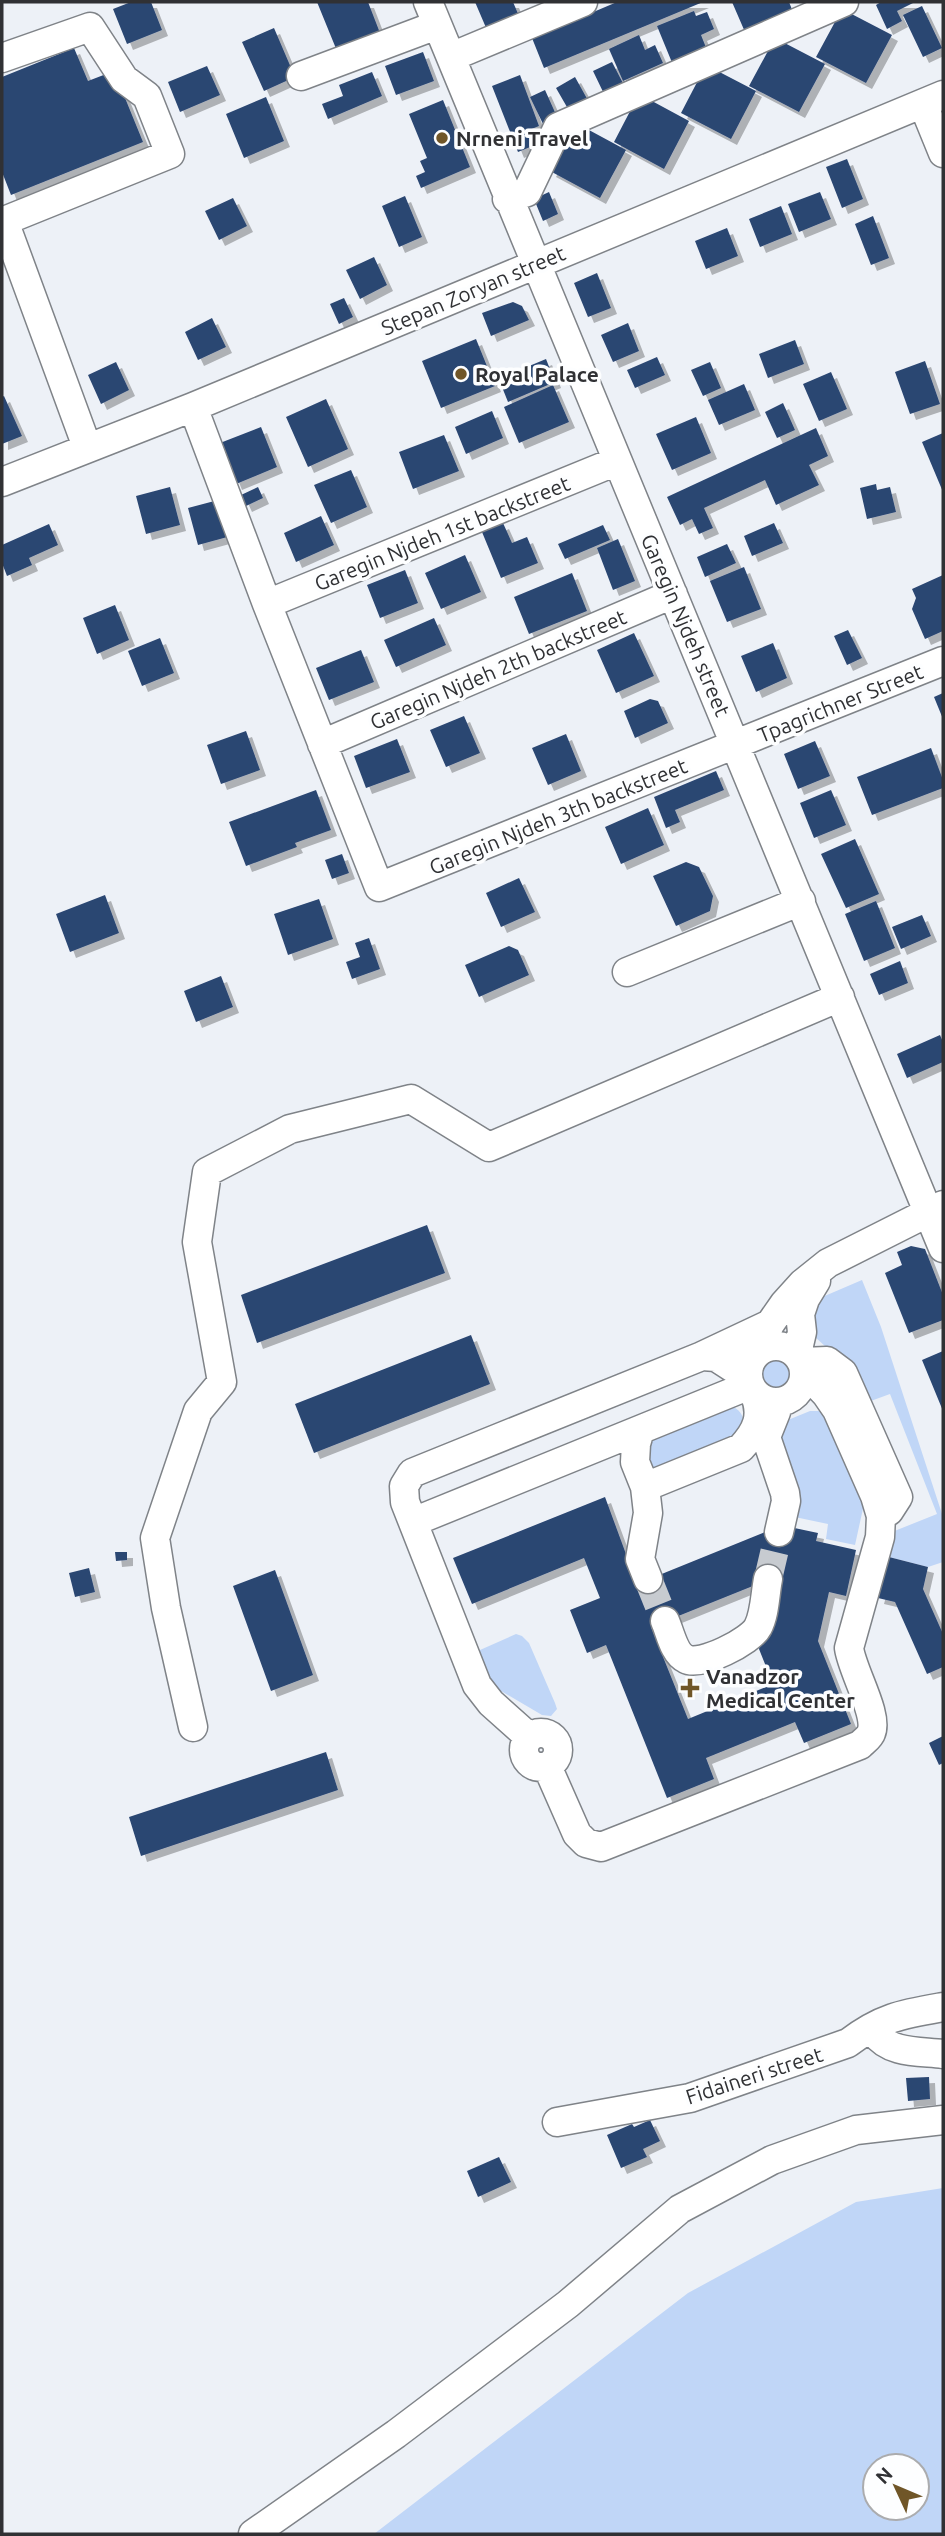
<svg xmlns="http://www.w3.org/2000/svg" width="945" height="2536" viewBox="0 0 945 2536" font-family="Ubuntu,sans-serif">
  <defs>
    <filter id="shadow"><feDropShadow dx="6" dy="6" stdDeviation="0" flood-color="#0004"/></filter>
  </defs>
  <rect width="100%" height="100%" fill="#edf1f7"/>
  <!-- green -->
  <path fill="#c0d6f7" fill-rule="evenodd" d="M862,1280L881,1327L943,1517V1562L928,1567L889,1557L887,1534L937,1514L890,1394L868,1402L849,1359L826,1347L815,1337L810,1313L820,1298Z
    M757 1374a19 19 0 1 1 38 0a19 19 0 1 1-38 0Z
    M729,1405C745,1411 745,1421 742,1436L656,1470L650,1467L644,1442Z
    M810,1411H819L828,1416L864,1504L855,1545L826,1539L828,1524L790,1516L775,1433L783,1422Z
    M516,1634L522,1636L529,1643L555,1703L557,1709L551,1716L542,1715L489,1684L479,1653L480,1650Z
    M943,2188V2534H374L688,2293L856,2202ZM917,2466V2508H875V2466Z"/>
  <!-- building -->
  <path fill="#2b4672" fill-rule="evenodd" filter="url(#shadow)" d="M131,2H151L162,30L127,44L113,9Z
    M317,2H368L380,33L337,51Z
    M475,2H513L519,16L487,30Z
    M617,2H703L544,68L532,38Z
    M732,2H789L793,12L745,32Z
    M881,2H915L897,11L902,21L887,29L876,5Z
    M922,6L942,48L923,57L903,15Z
    M842,9L892,35L866,83L816,57Z
    M694,11L696,16L707,12L714,29L701,35L707,50L673,65L657,26Z
    M274,28L295,77L264,91L242,42Z
    M639,35L645,50L655,45L663,63L623,81L609,49Z
    M775,38L825,64L799,112L749,86Z
    M74,48L88,81L114,71L143,142L11,195L2,172V77Z
    M423,52L434,81L396,95L385,66Z
    M612,62L626,89L606,98L593,71Z
    M706,65L756,91L731,139L681,113Z
    M207,66L220,95L180,112L168,82Z
    M372,72L382,96L328,119L322,104L343,96L339,85Z
    M520,75L539,126L529,130L535,145L518,152L492,86Z
    M575,77L590,104L571,114L556,88Z
    M545,90L558,119L544,126L530,97Z
    M639,94L689,121L664,169L614,142Z
    M266,97L284,141L244,158L226,114Z
    M443,100L470,167L421,188L416,176L425,172L420,161L427,158L409,114Z
    M576,123L626,150L600,198L550,171Z
    M847,159L863,199L842,208L826,167Z
    M549,192L558,214L543,221L534,199Z
    M820,192L831,219L799,232L788,204Z
    M405,196L422,237L399,247L382,206Z
    M233,198L247,226L219,240L205,211Z
    M781,206L792,234L760,247L749,219Z
    M873,216L889,258L871,265L855,224Z
    M727,228L738,256L706,269L695,241Z
    M374,257L387,285L360,299L346,270Z
    M597,273L611,308L588,317L574,283Z
    M344,298L353,317L339,324L330,304Z
    M513,302L522,306L529,320L491,336L482,313Z
    M212,318L226,347L198,360L185,332Z
    M628,323L639,351L613,362L601,335Z
    M476,339L495,386L441,408L422,361Z
    M795,340L804,364L768,378L759,354Z
    M657,357L665,375L635,388L627,370Z
    M546,359L555,382L508,402L502,387L513,383L510,374Z
    M925,361L940,404L910,414L895,372Z
    M116,362L129,390L101,404L88,375Z
    M710,362L721,388L703,396L691,370Z
    M831,372L847,409L819,421L803,384Z
    M744,384L755,410L719,425L708,400Z
    M553,385L569,422L519,443L504,407Z
    M4,396L22,436L2,444V397Z
    M326,399L348,449L308,467L286,417Z
    M783,403L795,430L777,438L765,412Z
    M492,411L503,438L466,454L455,427Z
    M696,417L711,453L672,470L656,434Z
    M261,427L277,467L236,484L220,443Z
    M816,428L828,456L809,465L819,485L776,505L765,480L704,508L713,528L699,534L692,519L680,525L667,497Z
    M943,433V492L922,442Z
    M444,435L459,471L413,489L399,452Z
    M351,470L367,507L331,523L314,485Z
    M876,484L877,490L890,487L896,512L867,519L860,488Z
    M170,487L180,525L146,534L136,496Z
    M258,487L263,498L246,506L241,495Z
    M222,499L231,536L198,545L188,508Z
    M321,516L334,545L296,562L284,533Z
    M503,523L512,543L527,537L538,563L501,578L482,532Z
    M774,523L783,543L752,556L744,536Z
    M49,524L58,545L29,558L32,565L7,576L2,563V545Z
    M603,525L610,540L565,559L558,544Z
    M618,539L635,581L613,590L597,548Z
    M727,544L736,563L705,577L697,557Z
    M465,555L481,592L441,609L425,573Z
    M744,567L761,609L727,622L710,581Z
    M405,570L418,603L380,618L367,585Z
    M572,573L587,611L529,634L514,597Z
    M943,575V631L925,639L912,609L916,598L912,589Z
    M115,605L129,640L97,654L83,618Z
    M434,618L446,645L396,667L384,640Z
    M848,630L862,658L847,665L834,636Z
    M634,633L654,676L616,693L597,650Z
    M160,638L174,673L142,686L128,651Z
    M773,643L787,678L756,692L741,656Z
    M361,650L374,682L329,700L316,668Z
    M943,693V719L934,697Z
    M650,699L658,701L668,723L635,738L624,711Z
    M464,716L480,753L446,767L430,730Z
    M246,731L260,770L221,784L207,745Z
    M566,734L581,771L548,785L532,748Z
    M397,739L410,772L366,788L354,756Z
    M815,741L830,776L798,789L784,754Z
    M931,748L943,780V788L872,815L857,777Z
    M716,771L724,790L675,810L680,822L666,828L654,797Z
    M316,790L331,830L295,843L297,847L246,866L229,822Z
    M831,790L846,825L814,838L800,803Z
    M648,808L664,845L621,864L605,827Z
    M855,839L879,894L846,908L821,854Z
    M342,854L349,873L332,879L325,860Z
    M686,862L699,867L713,896L710,911L676,926L653,876Z
    M519,878L535,912L501,927L486,893Z
    M105,895L119,933L70,952L56,914Z
    M319,899L333,939L288,955L274,914Z
    M876,901L895,948L864,961L845,914Z
    M922,915L931,936L901,949L892,927Z
    M369,938L380,969L352,979L346,962L360,957L355,943Z
    M509,946L518,950L529,975L479,997L465,965Z
    M900,961L908,983L879,995L870,974Z
    M221,976L233,1007L196,1022L184,991Z
    M940,1035L943,1042V1062L907,1078L897,1054Z
    M427,1225L445,1273L257,1343L241,1295Z
    M911,1246L925,1249L943,1295V1320L909,1333L885,1273L902,1265L897,1252Z
    M471,1335L490,1384L314,1453L295,1404Z
    M943,1351V1411L922,1360Z
    M605,1497L637,1584L770,1530L785,1526L818,1533L816,1541L856,1550L846,1596L829,1592L818,1641L851,1724L804,1743L795,1722L706,1758L714,1779L667,1798L606,1645L587,1653L570,1610L600,1598L584,1558L472,1604L453,1558ZM775,1577L759,1649L773,1684L688,1719L651,1627Z
    M115,1552H127V1560L116,1561Z
    M889,1557L928,1567L923,1589L943,1634V1667L927,1674L895,1602L878,1598Z
    M89,1568L95,1592L75,1597L69,1573Z
    M275,1570L313,1675L271,1691L233,1586Z
    M943,1736V1763L939,1765L929,1743Z
    M326,1752L338,1790L141,1856L129,1817Z
    M929,2077L930,2099L908,2101L906,2078Z
    M650,2120L660,2141L643,2149L647,2157L621,2168L607,2135L632,2124L634,2127Z
    M499,2157L511,2182L478,2197L467,2171Z"/>
  <g fill="none" stroke-linecap="round" stroke-linejoin="round">
    <!-- minor-tunnel -->
    <path stroke="#c7cbd0" stroke-width="28" stroke-dasharray="28 14" stroke-linecap="butt" d="M648,1579L665,1621
      M768,1579L779,1532"/>
    <defs>
      <path id="minor" d="M428,2C597,418 774,831 943,1248
        M451,57L583,2
        M2,58L90,27L124,79L147,96L170,154L4,221L87,447
        M301,76L437,25
        M923,104L943,153
        M507,199L527,192L558,127L844,2
        M193,407L267,604L379,887L943,661
        M2,482L193,407L943,95
        M267,604L617,461
        M322,744L673,594
        M627,972L801,901
        M748 1374a28 28 0 1 1 56 0a28 28 0 1 1-56 0Z
        M757,1353L770,1324L784,1304L803,1283L828,1263L943,1205
        M797,1354L802,1332L800,1314L805,1299L816,1281
        M702,1356L770,1324
        M802,1362L827,1361L843,1373L898,1497L889,1511L881,1516
        M776,1412L766,1437L785,1493L786,1501L779,1532
        M640,1430L636,1444L635,1462L645,1487L648,1513L640,1559L648,1579
        M645,1487L741,1448C757,1431 764,1415 754,1393
        M413,1522L750,1385
        M665,1621C670,1632 674,1654 686,1659C700,1667 751,1641 758,1627C765,1614 765,1594 768,1579
        M193,1727L166,1608L155,1538L198,1411L222,1382L197,1242L207,1172L290,1129L411,1099L489,1147L840,997
        M524 1750a17 17 0 1 1 34 0a17 17 0 1 1-34 0Z
        M529,1737L491,1703L477,1685L405,1502L404,1486L412,1473L702,1356L716,1357L747,1377
        M547,1766L577,1834L586,1843L601,1847L860,1745C863,1742 870,1737 871,1733C879,1715 852,1671 849,1648L880,1537L881,1516L875,1496L837,1410L826,1394L804,1371
        M879,2024L875,2033C890,2054 920,2051 943,2054
        M557,2122L690,2098L848,2043C882,2017 903,2014 943,2007
        M253,2534L396,2434L568,2304L680,2209L772,2160L856,2130L943,2120"/>
    </defs>
    <!-- minor casing -->
    <use href="#minor" stroke="#7f8388" stroke-width="31"/>
    <!-- minor -->
    <use href="#minor" stroke="#fff" stroke-width="28"/>
  </g>
  <!-- markers -->
  <g fill="#705628" stroke="#fdfeff" stroke-width="2.5">
    <circle cx="442" cy="138" r="7"/>
    <circle cx="461" cy="374" r="7"/>
    <path d="M686.5 1677.5h7v7h7v7h-7v7h-7v-7h-7v-7h7z"/>
  </g>
  <g text-anchor="middle" dominant-baseline="central" stroke-width="7" stroke-linejoin="round" paint-order="stroke">
    <!-- poi labels -->
    <g font-size="21" font-weight="bold" fill="#303134" stroke="#fdfeff" text-anchor="start">
      <text x="456" y="138">Nrneni Travel</text>
      <text x="475" y="374">Royal Palace</text>
      <text x="706" y="1676">Vanadzor<tspan x="706" dy="24">Medical Center</tspan></text>
    </g>
    <!-- street labels -->
    <g font-size="21" fill="#303134" stroke="#fdfeff">
      <text transform="translate(473 290) rotate(-23)">Stepan Zoryan street</text>
      <text transform="translate(442 533) rotate(-22)">Garegin Njdeh 1st backstreet</text>
      <text transform="translate(686 625) rotate(67)">Garegin Njdeh street</text>
      <text transform="translate(498 669) rotate(-23)">Garegin Njdeh 2th backstreet</text>
      <text transform="translate(840 703) rotate(-22)">Tpagrichner Street</text>
      <text transform="translate(558 816) rotate(-22)">Garegin Njdeh 3th backstreet</text>
      <text transform="translate(754 2075) rotate(-18)">Fidaineri street</text>
    </g>
  </g>
  <!-- border -->
  <rect width="945" height="2536" fill="none" stroke="#303134" stroke-width="7"/>
  <!-- north arrow -->
  <g transform="translate(896 2487) rotate(314)"><circle r="33" fill="#fdfeff" stroke="#abacae" stroke-width="2"/>
  <path d="M0-5L12 26L0 18L-12 26Z" fill="#705628"/>
  <text y="-10" font-size="19" font-weight="bold" text-anchor="middle" fill="#303134">N</text>
  </g>
</svg>
